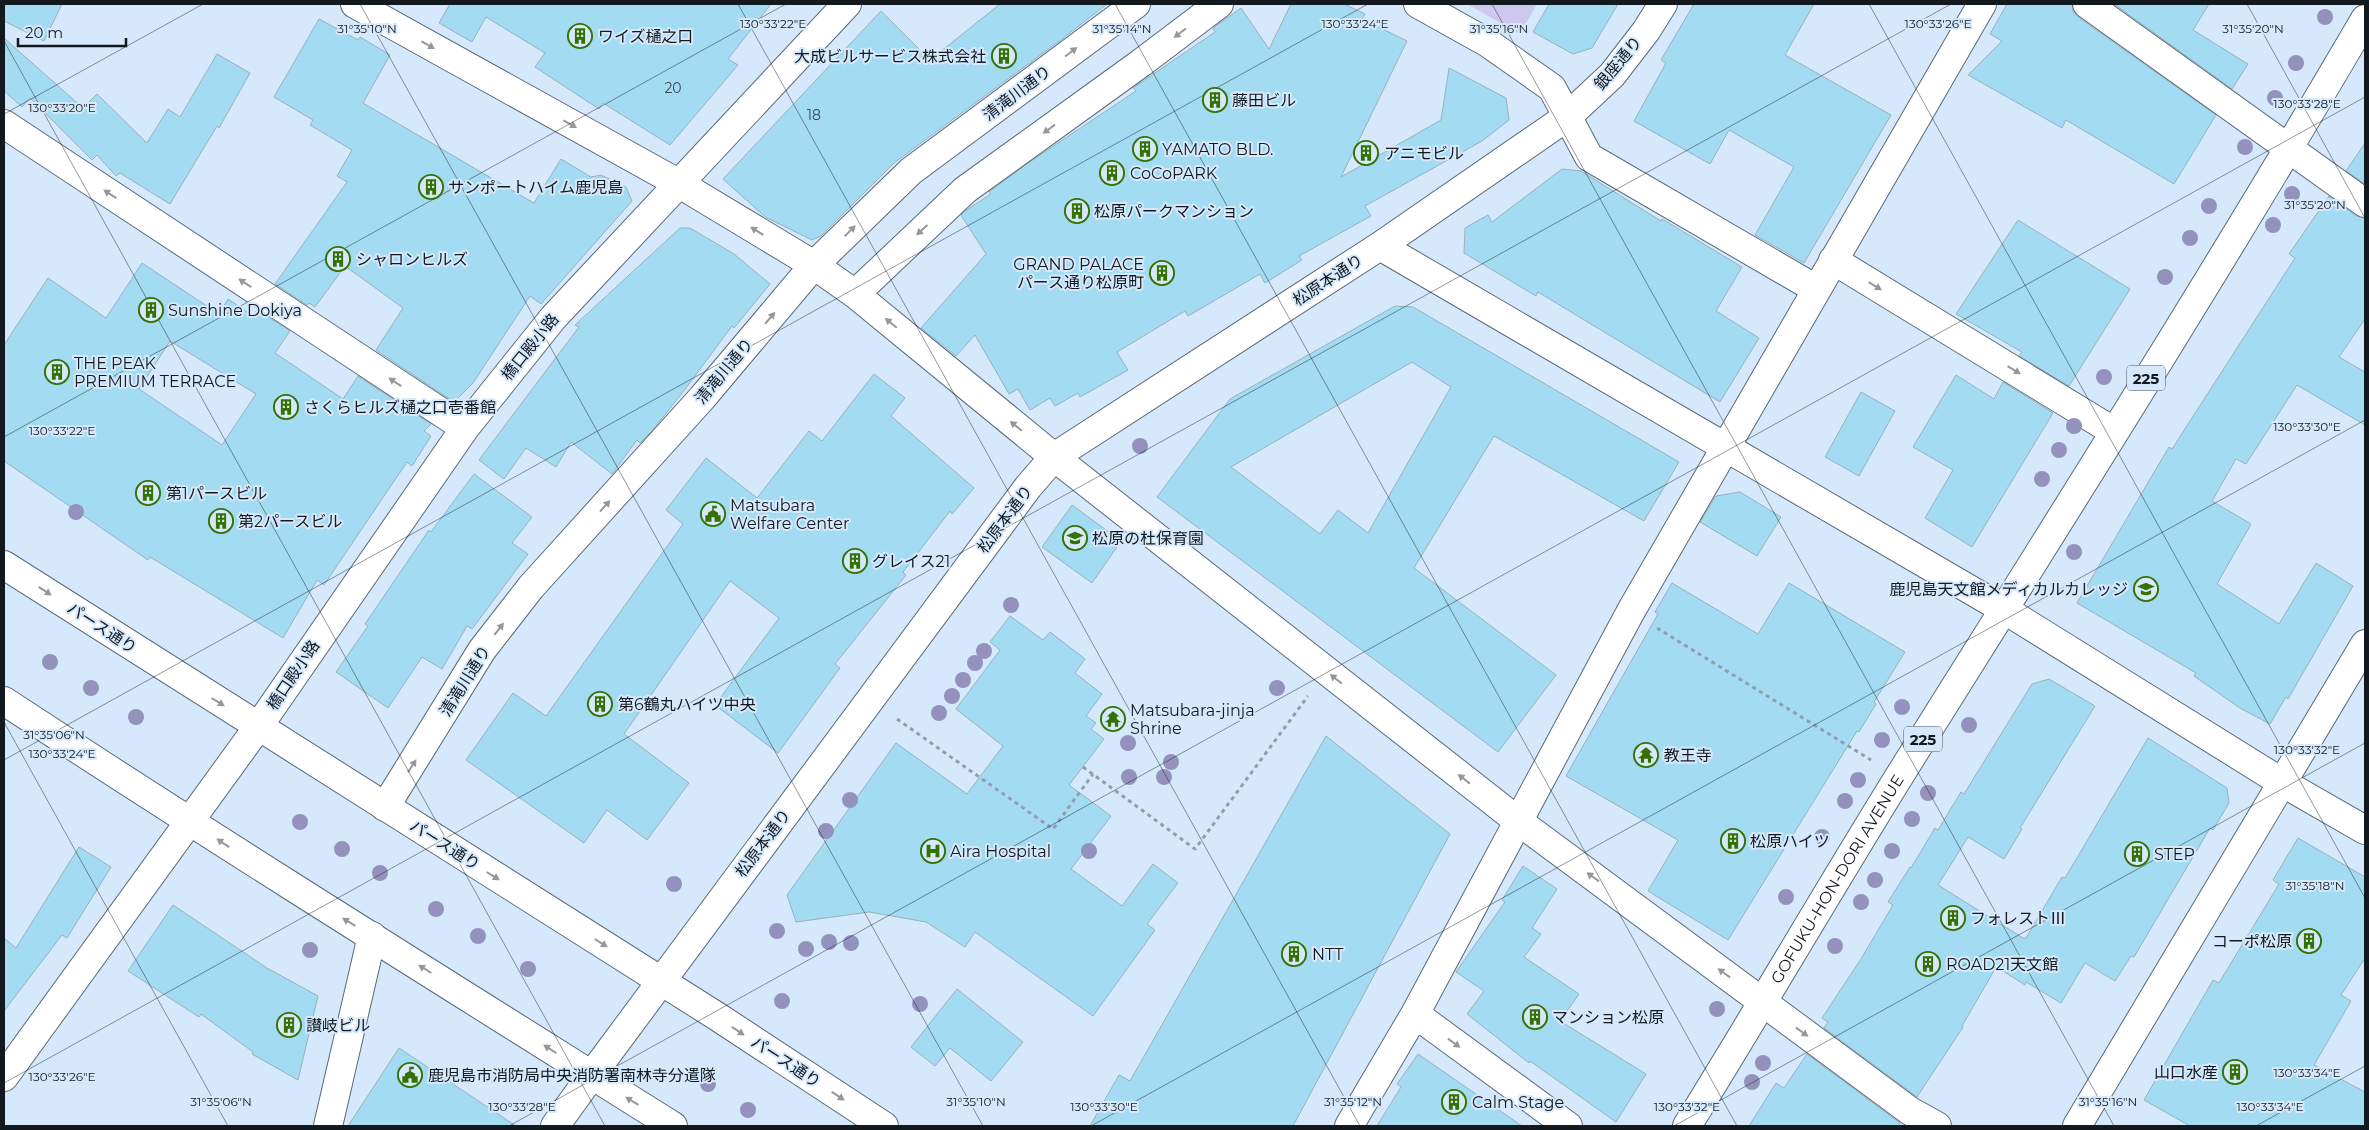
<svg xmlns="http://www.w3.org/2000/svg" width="2369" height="1130" viewBox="0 0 2369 1130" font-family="Montserrat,'Noto Sans JP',sans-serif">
  <rect width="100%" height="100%" fill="#d6e9fc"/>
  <!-- green -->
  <path fill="#cfc8ee" d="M1467,4H1537L1520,34Z"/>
  <!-- building -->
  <path fill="#a3dbf2" stroke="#97b1bd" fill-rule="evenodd" d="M4,4H62L44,41L4,21Z
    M450,4H771L728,59L738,65L670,145L603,103L599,109L535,67L545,53L486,17L472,42L439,23Z
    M1000,4H1107L1058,42L894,163L821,236L812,240L765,217L723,179L881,11L930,60Z
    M1291,4H1344L1365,14L1362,19L1407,41L1341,177L1441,120L1449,68L1506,98L1509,120L1482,141L1365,206L1371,216L1299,256L1302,260L1265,283L1260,274L1188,316L1185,311L1117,352L1128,370L1080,397L1078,393L1055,406L1050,398L1030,410L1018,389L1009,394L975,335L956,356L921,328L986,254L961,215L965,211L991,194L989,192L1031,161L1136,91L1133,88L1215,32L1213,28L1241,8L1269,49Z
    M1549,4H1618L1592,48L1573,54L1533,32Z
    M1694,4H1814L1785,55L1891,115L1804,263L1755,235L1794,167L1729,130L1710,164L1634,121L1666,63L1661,60Z
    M2007,4H2072L2073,11L2078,17L2216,115L2174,184L2066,120L2062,128L1968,75L2002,41L1990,34Z
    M2114,4H2209L2193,30L2248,64L2232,89Z
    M319,19L358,40L360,37L390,55L363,103L534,203L561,159L591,177L601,175L626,187L632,201L541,304L530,296L473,383L454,402L376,350L403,308L345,266L315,307L309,303L307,305L275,284L347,182L337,176L352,150L310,125L313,120L274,97Z
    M4,38L83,108L97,94L147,143L168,109L180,117L217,54L250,73L219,128L217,126L170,204L120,173L116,176L97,155L92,160L30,98L22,107L4,91Z
    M2365,143V184L2346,171Z
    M1562,169L1581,171L1661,221L1662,219L1742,267L1716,311L1759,338L1720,402L1538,292L1536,296L1464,253L1465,228L1488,215L1492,222Z
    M2329,196L2356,216L2365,218V319L2339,357L2365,372V425L2297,385L2246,464L2236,459L2212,501L2251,524L2217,584L2279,624L2316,563L2353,586L2288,699L2286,697L2270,724L2240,708L2194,676L2196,673L2077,603L2169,447L2172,449L2295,258L2289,254Z
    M2018,220L2130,289L2069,386L2019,356L2022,352L1956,314Z
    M680,228H690L734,254L770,284L734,328L732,326L686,388L652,431L640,443L637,440L612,474L571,442L556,467L526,448L504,479L479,460L579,327L575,325Z
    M142,263L219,314L228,299L253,316L257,310L290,331L275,353L343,399L358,376L431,424L424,431L431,436L412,466L407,462L324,585L317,580L283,638L150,557L148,560L4,461V345L48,278L106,318ZM170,341L256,394L222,445L139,389Z
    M1395,306L1413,307L1679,462L1644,521L1494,436L1414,568L1556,675L1498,752L1157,497L1230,399ZM1412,362L1451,387L1368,533L1338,510L1320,534L1231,467Z
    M874,374L905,398L891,416L974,488L952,514L950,511L903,572L906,575L835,664L840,668L778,753L715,705L779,618L730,581L624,734L689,783L647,840L607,810L584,843L466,760L513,693L546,716L683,524L666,510L706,458L757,498L809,431L822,441Z
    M1956,375L1994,399L2003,382L2053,413L1972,547L1925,518L1953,470L1913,447Z
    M1861,392L1895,411L1859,476L1825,457Z
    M474,474L532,517L512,543L528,554L472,629L467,626L442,669L422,657L388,708L336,672L368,626L365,624L429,530L431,532Z
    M1740,492L1781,517L1757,556L1700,522L1716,496Z
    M1072,505L1121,541L1092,583L1042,547Z
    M1672,583L1758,634L1789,583L1905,652L1874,702L1876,704L1859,732L1857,731L1728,940L1648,891L1678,840L1566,776L1658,614L1655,612Z
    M1010,616L1043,640L1050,632L1085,659L1075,673L1102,694L1086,716L1096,723L1091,729L1104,739L1069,785L1111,816L1071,869L1122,906L1153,864L1178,883L1147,924L1155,930L1093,1016L975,932L965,947L926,922L869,912L796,922L787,895L896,743L967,794L1003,746L956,709L1000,650L990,642Z
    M2049,679L2095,706L2020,828L2022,829L2004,859L1968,837L1938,885L2023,938H2026L2062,877L2065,878L2148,738L2227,788L2229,803L2213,830L2210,828L2134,957L2131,956L2115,981L2085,963L2061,1003L2026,982L2025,985L1998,968L1995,969L1962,1026L1963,1027L1917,1097L1824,1028L1828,1022L1822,1018L1861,959L1893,905L1888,902L1910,867L1911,868L1935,828L1938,830L1961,792L1964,794L2032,684Z
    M1326,736L1450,834L1293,1126H1090L1119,1075L1130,1081Z
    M2298,838L2365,877V958L2341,995L2351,1001L2314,1065L2365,1092V1126H2190L2144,1100L2213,980L2219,983L2279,884L2273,880Z
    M79,847L111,867L67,938L62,935L4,1011V938L16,948Z
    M1523,866L1557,889L1532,928L1541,934L1524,957L1579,994L1560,1021L1646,1074L1616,1122L1530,1061L1529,1063L1467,1014L1484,991L1456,972L1505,902L1502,900Z
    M173,905L267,968L318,996L298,1080L252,1054L253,1052L201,1014L199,1017L128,971Z
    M957,989L1023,1042L991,1081L950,1048L935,1066L911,1047Z
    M399,1048L516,1126H348Z
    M1418,1054L1522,1126H1377L1401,1087L1397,1084Z
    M1807,1054L1900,1123L1898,1126H1749L1776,1083L1784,1088Z"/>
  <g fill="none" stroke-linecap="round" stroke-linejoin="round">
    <defs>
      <path id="minor" d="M355,4L678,183L814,265L855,294L1054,457L1518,821L1910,1111L1937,1126
        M1418,4L1488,43L1552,88L1589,157L1816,289
        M2087,4L2365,203
        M4,124L465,428
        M1380,246L2005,610L2283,783L2365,830
        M1833,260L2113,431
        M855,294L965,190L1141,63L1219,4
        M385,807L482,650L531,587L702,398L814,265L911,171L1136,4
        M1415,1014L1568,1126
        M591,1076L1028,487L1054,457L1380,246L1567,117L1612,75L1646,31L1663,4
        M4,1077L258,727L465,428L553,318L847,4
        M328,1126L372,936
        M1349,1126L1415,1014L1631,611L1982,4
        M2077,1126L2365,644"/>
      <path id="tertiary" d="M4,565L718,1017L884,1126
        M4,701C225,846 450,986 673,1126
        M555,1126L591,1076"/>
      <g id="trunk">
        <path id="s1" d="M1687,1126C1759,1010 1828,891 1900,775C2057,524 2216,274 2365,19"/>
      </g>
    </defs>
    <!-- minor casing -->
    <use href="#minor" stroke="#58697a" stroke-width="30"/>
    <!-- tertiary casing -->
    <use href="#tertiary" stroke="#58697a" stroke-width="30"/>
    <!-- trunk casing -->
    <use href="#trunk" stroke="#58697a" stroke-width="30"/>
    <!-- path -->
    <path stroke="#8f9eac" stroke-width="3" stroke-dasharray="4 4" stroke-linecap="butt" d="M1657,628L1871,760
      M897,719L1053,829L1093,774
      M1083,767L1195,849L1308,696"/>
    <!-- minor -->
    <use href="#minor" stroke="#fff" stroke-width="28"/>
    <!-- tertiary -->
    <use href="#tertiary" stroke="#fff" stroke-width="28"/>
    <!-- trunk -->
    <use href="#trunk" stroke="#fff" stroke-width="28"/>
  </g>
  <!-- trees -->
  <g fill="#9292bc">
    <circle cx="2325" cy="17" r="8"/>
    <circle cx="2296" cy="63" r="8"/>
    <circle cx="2275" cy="98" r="8"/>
    <circle cx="2245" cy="147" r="8"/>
    <circle cx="2292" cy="194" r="8"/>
    <circle cx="2209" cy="206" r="8"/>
    <circle cx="2273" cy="225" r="8"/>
    <circle cx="2190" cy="238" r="8"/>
    <circle cx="2165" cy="277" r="8"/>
    <circle cx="2104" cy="377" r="8"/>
    <circle cx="2074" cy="426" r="8"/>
    <circle cx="1140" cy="446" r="8"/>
    <circle cx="2059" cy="450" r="8"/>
    <circle cx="2042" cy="479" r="8"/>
    <circle cx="76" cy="512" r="8"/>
    <circle cx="2074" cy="552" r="8"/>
    <circle cx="1011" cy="605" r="8"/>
    <circle cx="984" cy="651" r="8"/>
    <circle cx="50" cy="662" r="8"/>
    <circle cx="975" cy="663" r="8"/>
    <circle cx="963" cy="680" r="8"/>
    <circle cx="91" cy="688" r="8"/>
    <circle cx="1277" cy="688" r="8"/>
    <circle cx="952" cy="696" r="8"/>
    <circle cx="1902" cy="707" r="8"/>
    <circle cx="939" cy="713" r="8"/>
    <circle cx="136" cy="717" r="8"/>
    <circle cx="1969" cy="725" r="8"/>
    <circle cx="1882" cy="740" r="8"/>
    <circle cx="1128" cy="743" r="8"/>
    <circle cx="1171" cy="762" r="8"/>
    <circle cx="1129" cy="777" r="8"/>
    <circle cx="1164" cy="777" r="8"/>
    <circle cx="1858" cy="780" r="8"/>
    <circle cx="1928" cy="793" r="8"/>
    <circle cx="850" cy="800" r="8"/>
    <circle cx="1845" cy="801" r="8"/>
    <circle cx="1912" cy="819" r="8"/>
    <circle cx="300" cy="822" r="8"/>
    <circle cx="826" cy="831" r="8"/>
    <circle cx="1822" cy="837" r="8"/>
    <circle cx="342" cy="849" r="8"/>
    <circle cx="1089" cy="851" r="8"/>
    <circle cx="1892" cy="851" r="8"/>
    <circle cx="380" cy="873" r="8"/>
    <circle cx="1875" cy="880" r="8"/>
    <circle cx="674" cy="884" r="8"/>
    <circle cx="1786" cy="897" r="8"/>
    <circle cx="1861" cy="902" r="8"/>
    <circle cx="436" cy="909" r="8"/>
    <circle cx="777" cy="931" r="8"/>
    <circle cx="478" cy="936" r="8"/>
    <circle cx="829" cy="942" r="8"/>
    <circle cx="851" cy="943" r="8"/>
    <circle cx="1835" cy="946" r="8"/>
    <circle cx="806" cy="949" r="8"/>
    <circle cx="310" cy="950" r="8"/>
    <circle cx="528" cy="969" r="8"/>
    <circle cx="782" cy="1001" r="8"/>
    <circle cx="920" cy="1004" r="8"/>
    <circle cx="1717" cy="1009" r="8"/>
    <circle cx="1763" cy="1063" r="8"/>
    <circle cx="1752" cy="1082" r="8"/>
    <circle cx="708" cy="1084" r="8"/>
    <circle cx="748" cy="1110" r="8"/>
  </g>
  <!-- one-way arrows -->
  <defs><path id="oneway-solid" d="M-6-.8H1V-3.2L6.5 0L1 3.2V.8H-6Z" transform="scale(1.25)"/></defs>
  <g fill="#94989a">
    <use href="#oneway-solid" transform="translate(1180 33) rotate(143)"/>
    <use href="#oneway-solid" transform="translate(428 45) rotate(29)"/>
    <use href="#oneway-solid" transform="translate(1071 52) rotate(-37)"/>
    <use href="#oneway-solid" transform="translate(570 124) rotate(29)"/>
    <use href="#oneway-solid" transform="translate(1049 129) rotate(144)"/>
    <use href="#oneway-solid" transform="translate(110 194) rotate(-147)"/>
    <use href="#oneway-solid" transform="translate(922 230) rotate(137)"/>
    <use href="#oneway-solid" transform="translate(757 231) rotate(-149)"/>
    <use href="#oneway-solid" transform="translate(850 231) rotate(-44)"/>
    <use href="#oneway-solid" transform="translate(245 283) rotate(-147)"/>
    <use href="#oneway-solid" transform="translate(1875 286) rotate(31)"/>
    <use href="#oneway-solid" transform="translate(770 318) rotate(-50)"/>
    <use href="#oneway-solid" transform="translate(891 323) rotate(-140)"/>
    <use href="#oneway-solid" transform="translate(2014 370) rotate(31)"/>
    <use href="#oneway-solid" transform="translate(395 382) rotate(-147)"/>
    <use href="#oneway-solid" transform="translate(1016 426) rotate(-141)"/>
    <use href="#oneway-solid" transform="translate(605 506) rotate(-48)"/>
    <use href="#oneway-solid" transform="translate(45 591) rotate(33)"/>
    <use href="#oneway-solid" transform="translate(499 629) rotate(-52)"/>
    <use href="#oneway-solid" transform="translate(1336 679) rotate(-142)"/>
    <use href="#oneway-solid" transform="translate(218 702) rotate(32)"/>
    <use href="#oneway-solid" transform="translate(412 766) rotate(-57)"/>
    <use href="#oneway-solid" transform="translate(1464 779) rotate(-142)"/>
    <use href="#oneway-solid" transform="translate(223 843) rotate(-146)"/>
    <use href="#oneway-solid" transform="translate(493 876) rotate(32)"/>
    <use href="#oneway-solid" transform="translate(1593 877) rotate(-144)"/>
    <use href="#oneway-solid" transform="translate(349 922) rotate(-149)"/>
    <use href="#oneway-solid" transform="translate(601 943) rotate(32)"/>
    <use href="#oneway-solid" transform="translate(425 969) rotate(-148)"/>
    <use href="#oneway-solid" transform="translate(1724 973) rotate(-144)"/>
    <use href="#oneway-solid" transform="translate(738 1031) rotate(34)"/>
    <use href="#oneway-solid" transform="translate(1802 1032) rotate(36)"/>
    <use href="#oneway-solid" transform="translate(1454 1043) rotate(36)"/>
    <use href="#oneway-solid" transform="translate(550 1049) rotate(-147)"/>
    <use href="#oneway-solid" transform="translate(838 1096) rotate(33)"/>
    <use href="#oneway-solid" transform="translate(632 1101) rotate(-149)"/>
  </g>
  <!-- ticks -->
  <path fill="none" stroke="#12191f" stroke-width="1" stroke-opacity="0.45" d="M360,4L983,1126M738,4L1360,1126M1115,4L1737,1126M1492,4L2114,1126M1869,4L2365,898M2247,4L2365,218M4,41L605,1126M4,114L203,4M4,437L786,4M4,722L228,1126M4,760L1368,4M4,1083L1951,4M509,1126L2365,97M1091,1126L2365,420M1674,1126L2365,743M2256,1126L2365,1066"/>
  <!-- icons -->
  <defs>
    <symbol id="building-ring" viewBox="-11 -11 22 22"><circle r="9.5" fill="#d6e9fc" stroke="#357101" stroke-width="1.5"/><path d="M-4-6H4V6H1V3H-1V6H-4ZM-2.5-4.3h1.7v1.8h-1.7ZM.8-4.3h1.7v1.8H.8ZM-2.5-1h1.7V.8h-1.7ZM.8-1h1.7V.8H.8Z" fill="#357101"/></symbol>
    <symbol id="civic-ring" viewBox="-11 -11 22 22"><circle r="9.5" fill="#d6e9fc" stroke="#357101" stroke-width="1.5"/><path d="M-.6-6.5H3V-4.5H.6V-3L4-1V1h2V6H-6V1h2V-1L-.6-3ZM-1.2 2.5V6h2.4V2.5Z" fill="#357101"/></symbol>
    <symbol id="school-ring" viewBox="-11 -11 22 22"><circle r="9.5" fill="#d6e9fc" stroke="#357101" stroke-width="1.5"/><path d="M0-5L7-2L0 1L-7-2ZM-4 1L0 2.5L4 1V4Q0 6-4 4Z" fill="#357101"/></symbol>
    <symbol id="university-ring" viewBox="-11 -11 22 22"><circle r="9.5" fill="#d6e9fc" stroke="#357101" stroke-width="1.5"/><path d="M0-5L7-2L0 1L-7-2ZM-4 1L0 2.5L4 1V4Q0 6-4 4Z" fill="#357101"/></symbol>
    <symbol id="temple-ring" viewBox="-11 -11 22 22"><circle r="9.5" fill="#d6e9fc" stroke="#357101" stroke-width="1.5"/><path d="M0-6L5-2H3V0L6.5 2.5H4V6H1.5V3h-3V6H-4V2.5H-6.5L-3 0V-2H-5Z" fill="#357101"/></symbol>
    <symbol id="hospital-ring" viewBox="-11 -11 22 22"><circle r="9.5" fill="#d6e9fc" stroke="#357101" stroke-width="1.5"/><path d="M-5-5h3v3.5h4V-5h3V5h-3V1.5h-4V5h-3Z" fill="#357101"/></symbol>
  </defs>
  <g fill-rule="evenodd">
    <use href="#building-ring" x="566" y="22" width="28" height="28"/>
    <use href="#building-ring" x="990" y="42" width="28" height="28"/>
    <use href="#building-ring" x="1201" y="86" width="28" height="28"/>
    <use href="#building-ring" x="1131" y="135" width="28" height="28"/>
    <use href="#building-ring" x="1352" y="139" width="28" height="28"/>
    <use href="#building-ring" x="1098" y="159" width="28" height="28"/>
    <use href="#building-ring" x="417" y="173" width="28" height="28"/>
    <use href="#building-ring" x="1063" y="197" width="28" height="28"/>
    <use href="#building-ring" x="324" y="245" width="28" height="28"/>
    <use href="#building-ring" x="1148" y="259" width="28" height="28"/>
    <use href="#building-ring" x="137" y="296" width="28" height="28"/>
    <use href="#building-ring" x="43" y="358" width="28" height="28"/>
    <use href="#building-ring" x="272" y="393" width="28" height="28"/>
    <use href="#building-ring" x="134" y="479" width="28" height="28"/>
    <use href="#civic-ring" x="699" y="500" width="28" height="28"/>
    <use href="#building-ring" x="207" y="507" width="28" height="28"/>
    <use href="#school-ring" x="1061" y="524" width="28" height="28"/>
    <use href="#building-ring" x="841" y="547" width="28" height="28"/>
    <use href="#university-ring" x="2132" y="575" width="28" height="28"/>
    <use href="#building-ring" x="586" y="690" width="28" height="28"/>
    <use href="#temple-ring" x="1099" y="705" width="28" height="28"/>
    <use href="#temple-ring" x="1632" y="741" width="28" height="28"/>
    <use href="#building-ring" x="1719" y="827" width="28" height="28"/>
    <use href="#hospital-ring" x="919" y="837" width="28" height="28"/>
    <use href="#building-ring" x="2123" y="840" width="28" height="28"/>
    <use href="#building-ring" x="1939" y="904" width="28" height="28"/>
    <use href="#building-ring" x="2295" y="927" width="28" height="28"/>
    <use href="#building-ring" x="1280" y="940" width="28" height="28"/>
    <use href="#building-ring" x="1914" y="950" width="28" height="28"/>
    <use href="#building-ring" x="1521" y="1003" width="28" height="28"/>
    <use href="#building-ring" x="275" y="1011" width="28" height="28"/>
    <use href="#building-ring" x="2221" y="1058" width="28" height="28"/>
    <use href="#civic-ring" x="396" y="1061" width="28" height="28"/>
    <use href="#building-ring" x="1440" y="1088" width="28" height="28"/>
  </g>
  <g text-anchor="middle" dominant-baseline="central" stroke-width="4" stroke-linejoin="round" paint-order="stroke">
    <!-- number labels -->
    <g font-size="14" fill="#364a54">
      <text x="673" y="88">20</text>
      <text x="814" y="115">18</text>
    </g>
    <!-- shield labels -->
    <g fill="#d6e9fc" stroke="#4d5761" stroke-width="1">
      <rect x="2127" y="365.5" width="38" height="25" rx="4"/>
      <rect x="1904" y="726.5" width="38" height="25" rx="4"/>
    </g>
    <g font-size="15" font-weight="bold" fill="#12191f">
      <text x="2146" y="378">225</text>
      <text x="1923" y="739">225</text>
    </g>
    <!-- poi labels -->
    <g font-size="16" fill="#12191f" stroke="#d6e9fc" text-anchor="start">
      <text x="598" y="36">ワイズ樋之口</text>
      <text x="986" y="56" text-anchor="end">大成ビルサービス株式会社</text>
      <text x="1232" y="100">藤田ビル</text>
      <text x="1162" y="149">YAMATO BLD.</text>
      <text x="1384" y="153">アニモビル</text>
      <text x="1130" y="173">CoCoPARK</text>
      <text x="448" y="187">サンポートハイム鹿児島</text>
      <text x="1094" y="211">松原パークマンション</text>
      <text x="356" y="259">シャロンヒルズ</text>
      <text x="1144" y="264" text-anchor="end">GRAND PALACE<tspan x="1144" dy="18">パース通り松原町</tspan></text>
      <text x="168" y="310">Sunshine Dokiya</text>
      <text x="74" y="363">THE PEAK<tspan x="74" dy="18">PREMIUM TERRACE</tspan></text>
      <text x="304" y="407">さくらヒルズ樋之口壱番館</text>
      <text x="166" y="493">第1パースビル</text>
      <text x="730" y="505">Matsubara<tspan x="730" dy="18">Welfare Center</tspan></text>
      <text x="238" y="521">第2パースビル</text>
      <text x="1092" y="538">松原の杜保育園</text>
      <text x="872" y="561">グレイス21</text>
      <text x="2128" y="589" text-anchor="end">鹿児島天文館メディカルカレッジ</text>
      <text x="618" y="704">第6鶴丸ハイツ中央</text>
      <text x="1130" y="710">Matsubara-jinja<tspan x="1130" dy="18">Shrine</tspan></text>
      <text x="1664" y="755">教王寺</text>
      <text x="1750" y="841">松原ハイツ</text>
      <text x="950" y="851">Aira Hospital</text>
      <text x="2154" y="854">STEP</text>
      <text x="1970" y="918">フォレストⅢ</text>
      <text x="2292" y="941" text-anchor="end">コーポ松原</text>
      <text x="1312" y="954">NTT</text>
      <text x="1946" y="964">ROAD21天文館</text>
      <text x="1552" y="1017">マンション松原</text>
      <text x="306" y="1025">讃岐ビル</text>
      <text x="2218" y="1072" text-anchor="end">山口水産</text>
      <text x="428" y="1075">鹿児島市消防局中央消防署南林寺分遣隊</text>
      <text x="1472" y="1102">Calm Stage</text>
    </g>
    <!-- street labels -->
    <g font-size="16" fill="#12191f" stroke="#d6e9fc">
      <text transform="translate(1618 63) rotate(-50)">銀座通り</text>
      <text transform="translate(1017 93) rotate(-37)">清滝川通り</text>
      <text transform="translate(1328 280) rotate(-33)">松原本通り</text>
      <text transform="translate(530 347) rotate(-51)">橋口殿小路</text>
      <text transform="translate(724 371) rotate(-50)">清滝川通り</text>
      <text transform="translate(1005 519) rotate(-53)">松原本通り</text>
      <text transform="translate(102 628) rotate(33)">パース通り</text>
      <text transform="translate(293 675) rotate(-56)">橋口殿小路</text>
      <text transform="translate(465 681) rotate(-58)">清滝川通り</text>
      <text transform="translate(763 843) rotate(-53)">松原本通り</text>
      <text transform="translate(445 845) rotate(32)">パース通り</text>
      <text stroke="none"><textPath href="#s1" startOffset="289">GOFUKU-HON-DORI AVENUE</textPath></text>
      <text transform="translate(786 1062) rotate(33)">パース通り</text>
    </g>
  </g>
  <g font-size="12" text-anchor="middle" fill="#12191f" stroke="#d6e9fc" stroke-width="4" stroke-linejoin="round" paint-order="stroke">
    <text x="773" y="28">130°33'22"E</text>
    <text x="1355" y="28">130°33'24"E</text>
    <text x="1938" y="28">130°33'26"E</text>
    <text x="1499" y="33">31°35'16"N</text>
    <text x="367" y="33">31°35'10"N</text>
    <text x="1122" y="33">31°35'14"N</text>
    <text x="2253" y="33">31°35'20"N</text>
    <text x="2307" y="108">130°33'28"E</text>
    <text x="62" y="112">130°33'20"E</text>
    <text x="2315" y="209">31°35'20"N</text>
    <text x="2307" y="431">130°33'30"E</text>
    <text x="62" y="435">130°33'22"E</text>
    <text x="54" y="739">31°35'06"N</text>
    <text x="2307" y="754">130°33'32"E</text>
    <text x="62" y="758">130°33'24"E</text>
    <text x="2315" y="890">31°35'18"N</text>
    <text x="2307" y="1077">130°33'34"E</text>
    <text x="62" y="1081">130°33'26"E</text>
    <text x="221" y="1106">31°35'06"N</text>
    <text x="976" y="1106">31°35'10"N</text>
    <text x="1353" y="1106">31°35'12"N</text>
    <text x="2108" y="1106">31°35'16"N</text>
    <text x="522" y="1111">130°33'28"E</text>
    <text x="1104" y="1111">130°33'30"E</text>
    <text x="1687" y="1111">130°33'32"E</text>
    <text x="2270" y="1111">130°33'34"E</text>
  </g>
  <!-- border -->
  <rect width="2369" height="1130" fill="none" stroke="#12191f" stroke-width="10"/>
  <!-- scale -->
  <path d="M18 38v8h108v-8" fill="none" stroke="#12191f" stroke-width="2.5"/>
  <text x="25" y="38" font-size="15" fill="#12191f" stroke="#d6e9fc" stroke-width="4" paint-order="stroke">20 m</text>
</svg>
